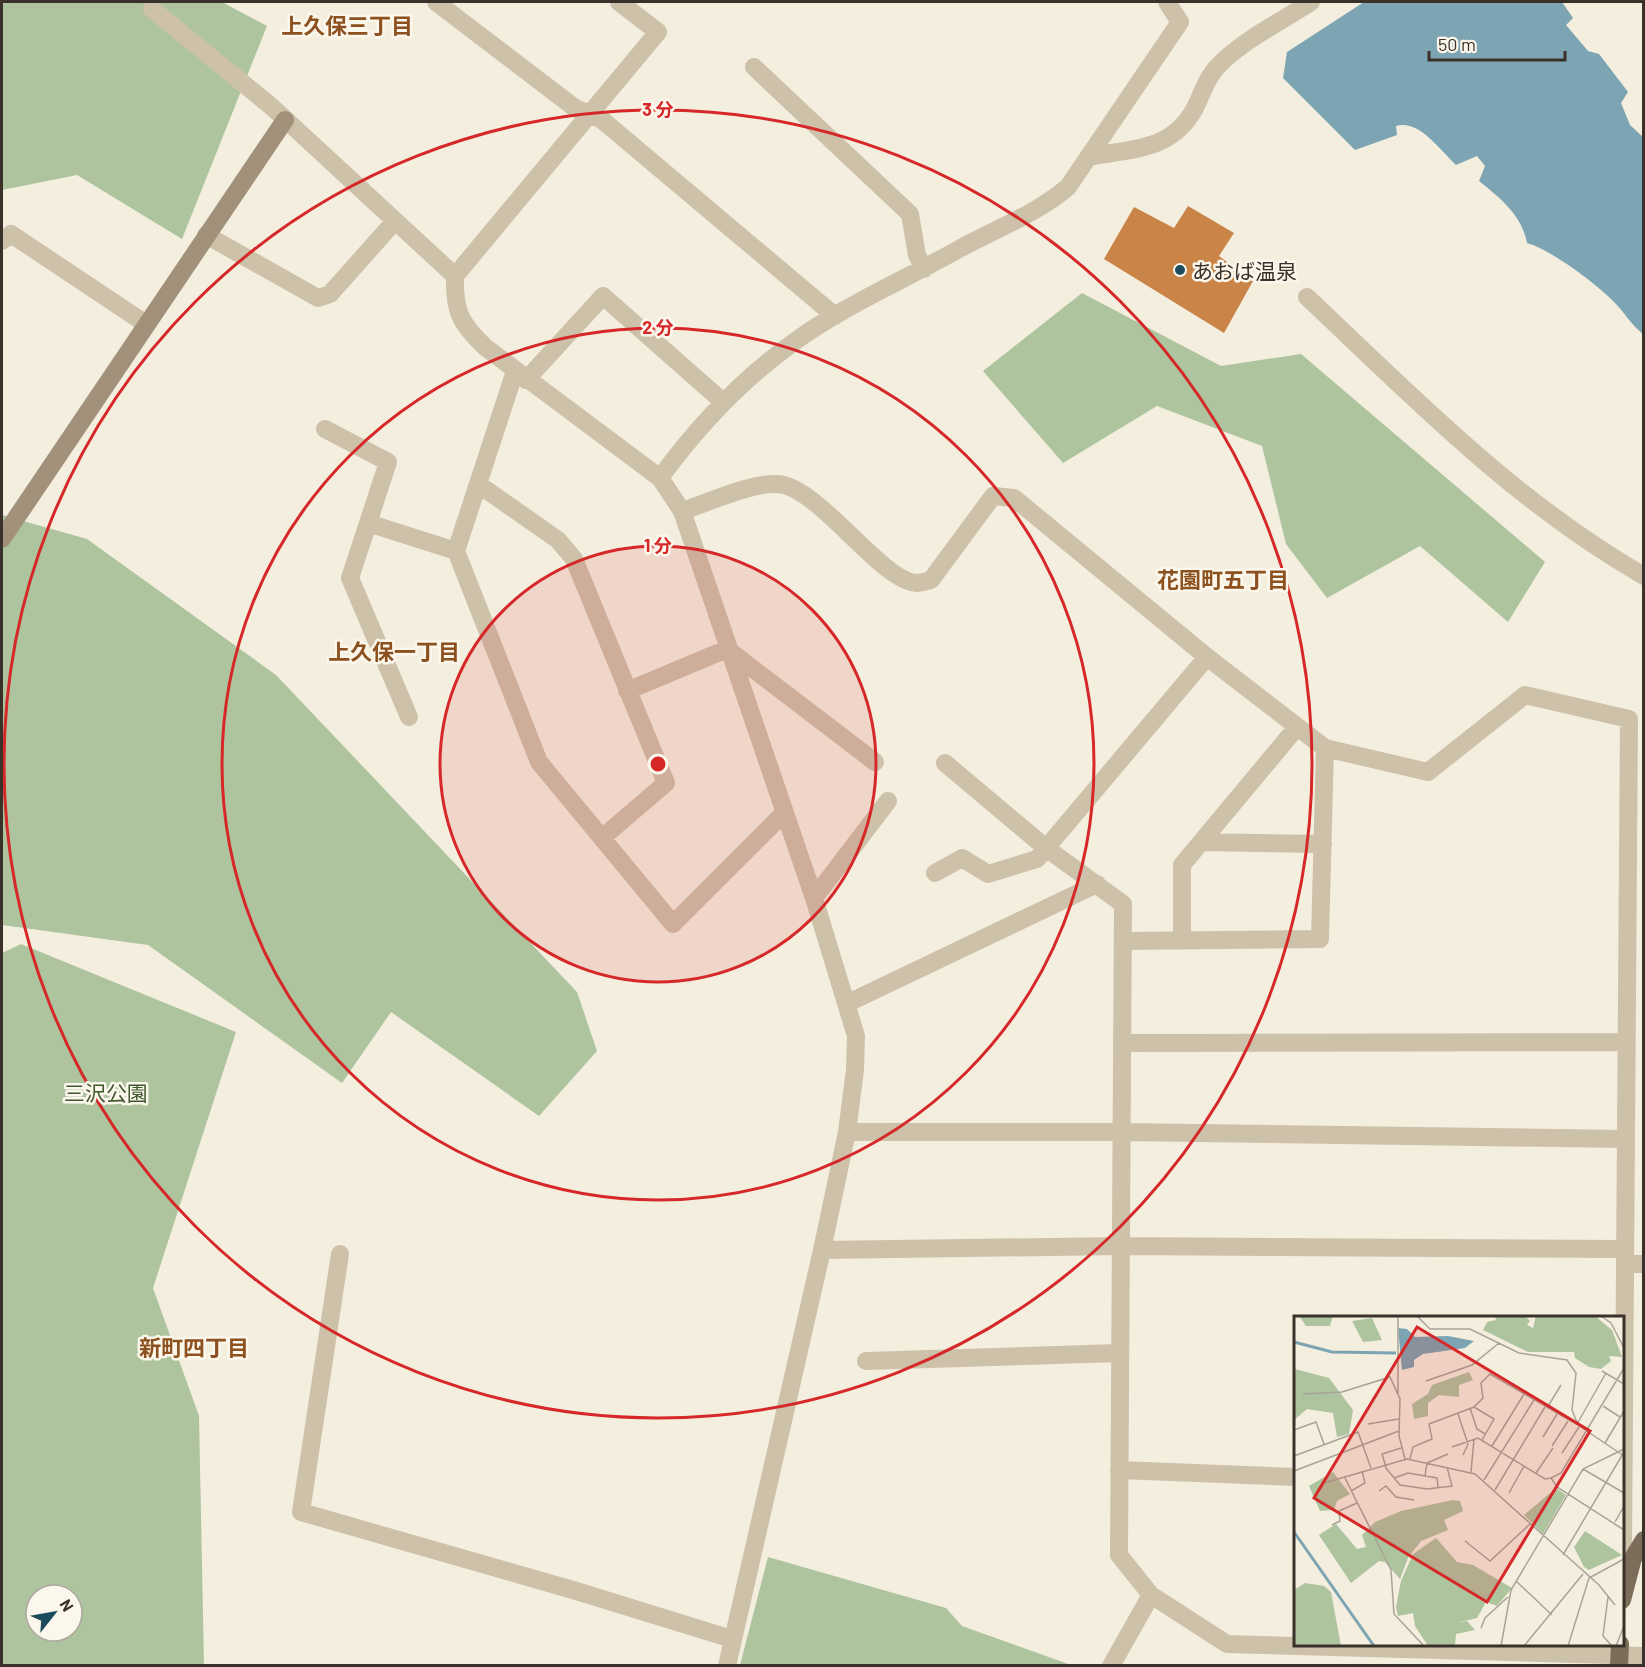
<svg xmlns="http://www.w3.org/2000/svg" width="1645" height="1667" viewBox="0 0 1645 1667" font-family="Barlow,'Noto Sans JP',sans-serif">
  <rect width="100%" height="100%" fill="#f4eedf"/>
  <!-- green -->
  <path fill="#aec49e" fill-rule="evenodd" d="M2,2H222L267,26L182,239L77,175L2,190Z
    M1082,293L1221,366L1301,354L1545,562L1508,622L1420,546L1327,598L1286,544L1262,446L1157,406L1063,463L983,371Z
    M2,515L87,539L276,675L577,992L597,1051L539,1116L391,1012L342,1083L148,945L2,925Z
    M21,944L236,1032L153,1288L199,1416L204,1665H2V953ZM36,1595H72V1631H36Z
    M768,1557L946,1608L962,1626L1071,1665H740Z"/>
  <!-- water -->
  <path fill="#7ca4b2" d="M1364,2H1562L1573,18L1566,25L1588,51L1599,54L1628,92L1621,103L1630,125L1643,137V334C1630,324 1624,311 1612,300C1594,282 1551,250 1527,243C1522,215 1500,198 1479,181L1485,166L1477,156L1456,165C1440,150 1419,119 1396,126L1397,135L1355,150L1283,78L1287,52Z"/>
  <!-- building -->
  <path fill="#ca8447" d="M1188,206L1234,233L1219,256L1253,281L1224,333L1104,259L1134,207L1174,228Z"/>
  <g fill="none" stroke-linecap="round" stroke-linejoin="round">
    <!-- street -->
    <path stroke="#cdc1aa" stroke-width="18" d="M436,2L575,108L601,119L835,316
      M619,2L658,32L455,276C454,311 460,323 485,347L660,478L682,511L814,898L856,1036L855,1070L847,1132L822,1250L727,1666
      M152,9L272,107L455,276
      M754,67L910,214L917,255L924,269
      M1088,157C1132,148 1171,152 1195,108C1203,92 1207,76 1220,64C1245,39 1282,21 1311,2
      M206,235L318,298L330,294L395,221
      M2,241L11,234L146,324
      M1307,297C1414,398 1515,502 1644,576
      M515,371L456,551L539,762L673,924L784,813
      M526,380L603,296L722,401
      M325,429L388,462L350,578L409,717
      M660,478C698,426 741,380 794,342C845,305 906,279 961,248C998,228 1036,214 1068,187L1180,22L1167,2
      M478,484L558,540L574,559L666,783L603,837
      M682,511C708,503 758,479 784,485C824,495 883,582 917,583C922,583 927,581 931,580L993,496L1014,498L1207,657L1325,748L1428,772L1525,695L1629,719L1623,1548L1633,1558
      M368,523L456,551
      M627,691L727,649L875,762
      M945,763L1046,848L1123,904L1119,1555L1151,1595L1227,1644L1644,1656
      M1201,842L1323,844
      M935,873L962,858L988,874L1037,859L1207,657
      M814,898L888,801
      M1124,941L1320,939L1325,748
      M1182,941V865L1297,727
      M848,1003L1097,884
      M1123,1043L1626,1042
      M847,1132H1121L1625,1139
      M822,1250L1120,1246L1625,1249
      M340,1254L301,1512L573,1590L732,1639
      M1625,1264H1644
      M866,1361L1119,1353
      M1119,1470L1296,1477
      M1111,1666L1151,1595"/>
    <!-- secondary -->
    <path stroke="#a1917b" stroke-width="18" d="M2,539L285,120"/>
    <!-- primary -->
    <path stroke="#7c6d5a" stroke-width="18" d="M1622,1600L1633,1558L1644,1540
      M1619,1666L1620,1644"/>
  </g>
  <!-- distance rings -->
  <circle cx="658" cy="764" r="218" fill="#d62828" fill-opacity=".12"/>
  <g fill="none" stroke="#d62828" stroke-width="3">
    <circle cx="658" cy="764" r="218"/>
    <circle cx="658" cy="764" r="436"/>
    <circle cx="658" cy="764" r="654"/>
  </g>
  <!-- markers -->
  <circle fill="#1d4b5d" stroke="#fbf7ec" stroke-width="2" cx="1180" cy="270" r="6"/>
  <g text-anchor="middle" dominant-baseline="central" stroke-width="5" stroke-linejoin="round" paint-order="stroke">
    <!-- poi labels -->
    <g font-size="21" fill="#3a322a" stroke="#fbf7ec" text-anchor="start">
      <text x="1192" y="270">あおば温泉</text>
    </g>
    <!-- park labels -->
    <g font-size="21" fill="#3f592c" stroke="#fbf7ec">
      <text x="106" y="1092">三沢公園</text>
    </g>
    <!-- neighbourhood labels -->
    <g font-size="22" font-weight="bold" fill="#8c511f" stroke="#fbf7ec">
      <text x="347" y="25">上久保三丁目</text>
      <text x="1223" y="579">花園町五丁目</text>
      <text x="394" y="651">上久保一丁目</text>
      <text x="194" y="1347">新町四丁目</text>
    </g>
  </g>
  <!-- overview -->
  <g transform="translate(1294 1316)">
    <rect width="330" height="330" fill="#f4eedf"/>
    <path d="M5,0H39L36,10H12ZM201,0H231L236,5L233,9L239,12L242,0H301L318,14L328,41L315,40L317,45L307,53L295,51L281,42L280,36H234L189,14L193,6L202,4ZM78,2L88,24L69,26L58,5ZM1,53L35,62L59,94L55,118L43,121L39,97L13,93L0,104ZM175,56L179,64L165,69V81L145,79L134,87V100L120,103L118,88L134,78L138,69ZM39,156L56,178L43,185L40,194L26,195L15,170ZM262,172L272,179L249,218L230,199ZM159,184L166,185L169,195L150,204L154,214L127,225L114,242L106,263L91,246L85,245L57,267L25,219L42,208L63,233L72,231L68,219L81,206L107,195ZM291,215L328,239L295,254L290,251L280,231ZM142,222L163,246L179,249L218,272L203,290L192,286L183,302L162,307L173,305L181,314L162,318L161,330H134L121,310L119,297L104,300L102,291L107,265L119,238ZM11,267L30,270L37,276L47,330H0V274Z" fill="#aec49e"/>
    <path d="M104,12L113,13L121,21L154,20L180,25L171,32L129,38L120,44V51L108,54Z" fill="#7ca4b2"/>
    <path fill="none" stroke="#7ca4b2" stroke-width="3" d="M0,26L38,36L102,37M0,216L80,330"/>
    <path fill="none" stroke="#aaa397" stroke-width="1.5" d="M104,0V78M123,0L136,13H176L225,37L273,44L282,57L278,94L284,109L330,140M307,0L317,7L330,32M308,55L330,68M132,65L178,49L205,27M9,78L48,76L96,61L106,83L105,120L111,143M309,90L326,101M180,91L200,103L188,124M176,92L183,113L191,118M253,92L267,69M164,98L174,128L169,139M74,108L105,103M283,108L312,57M0,114L22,106L30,128M249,121L263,98M311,127L330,95M198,130L230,78M258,130L274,105M158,131L184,122L251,163L257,162L267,157L330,52M268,137L285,111M0,140L64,116L77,152M116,143L119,131L138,123L135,108L180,91L189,82L187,67L196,58L284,109M91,151L106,169L133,173L158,170L153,151M92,151L88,138L107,132M289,153L330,177M0,155L105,115M177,156L180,123M242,157L259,132M50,160L97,254L100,298L130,330M131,160L133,147L154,138M100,162L114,157L143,162L144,171M257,162L263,171L330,214M190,164L240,84M30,167L113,143L181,158L305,269L321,289M201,174L251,91M57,175L71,167L68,155M85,175L92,170L102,181L120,184M215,177L230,150M321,206L330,190M38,209L46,205L45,195L63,187M171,225L196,245L236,208M269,239L330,136M222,265L258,299M314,281L309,320L318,330M187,312L191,302L214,281M207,330L217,274L289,153L330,133M230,330L289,258M274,330L295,262L330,243M322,330L330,310"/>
    <path fill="#d62828" fill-opacity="0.15" stroke="#d62828" stroke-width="3" d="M123,11L296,115L193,286L20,182Z"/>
    <rect width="330" height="330" fill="none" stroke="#3a322a" stroke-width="3"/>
  </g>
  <circle cx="658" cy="764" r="9" fill="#d62828" stroke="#fbf7ec" stroke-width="3"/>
  <g font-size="18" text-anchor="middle" font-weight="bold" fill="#d62828" stroke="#fbf7ec" stroke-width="5" stroke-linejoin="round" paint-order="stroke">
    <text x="658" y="116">3 分</text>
    <text x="658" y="334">2 分</text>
    <text x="658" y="552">1 分</text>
  </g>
  <!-- border -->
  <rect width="1645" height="1667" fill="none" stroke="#3a322a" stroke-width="6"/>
  <!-- north arrow -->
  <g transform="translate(54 1613) rotate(59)"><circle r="28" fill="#fbf7ec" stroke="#aea89e" stroke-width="1.5"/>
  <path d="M0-4.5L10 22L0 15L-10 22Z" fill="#1d4b5d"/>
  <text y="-9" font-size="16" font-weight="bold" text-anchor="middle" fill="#3a322a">N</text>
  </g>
  <!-- scale -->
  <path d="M1429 51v9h136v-9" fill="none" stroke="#3a322a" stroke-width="3"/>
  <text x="1438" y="51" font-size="18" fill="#3a322a" stroke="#fbf7ec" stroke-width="4.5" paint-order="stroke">50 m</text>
</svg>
